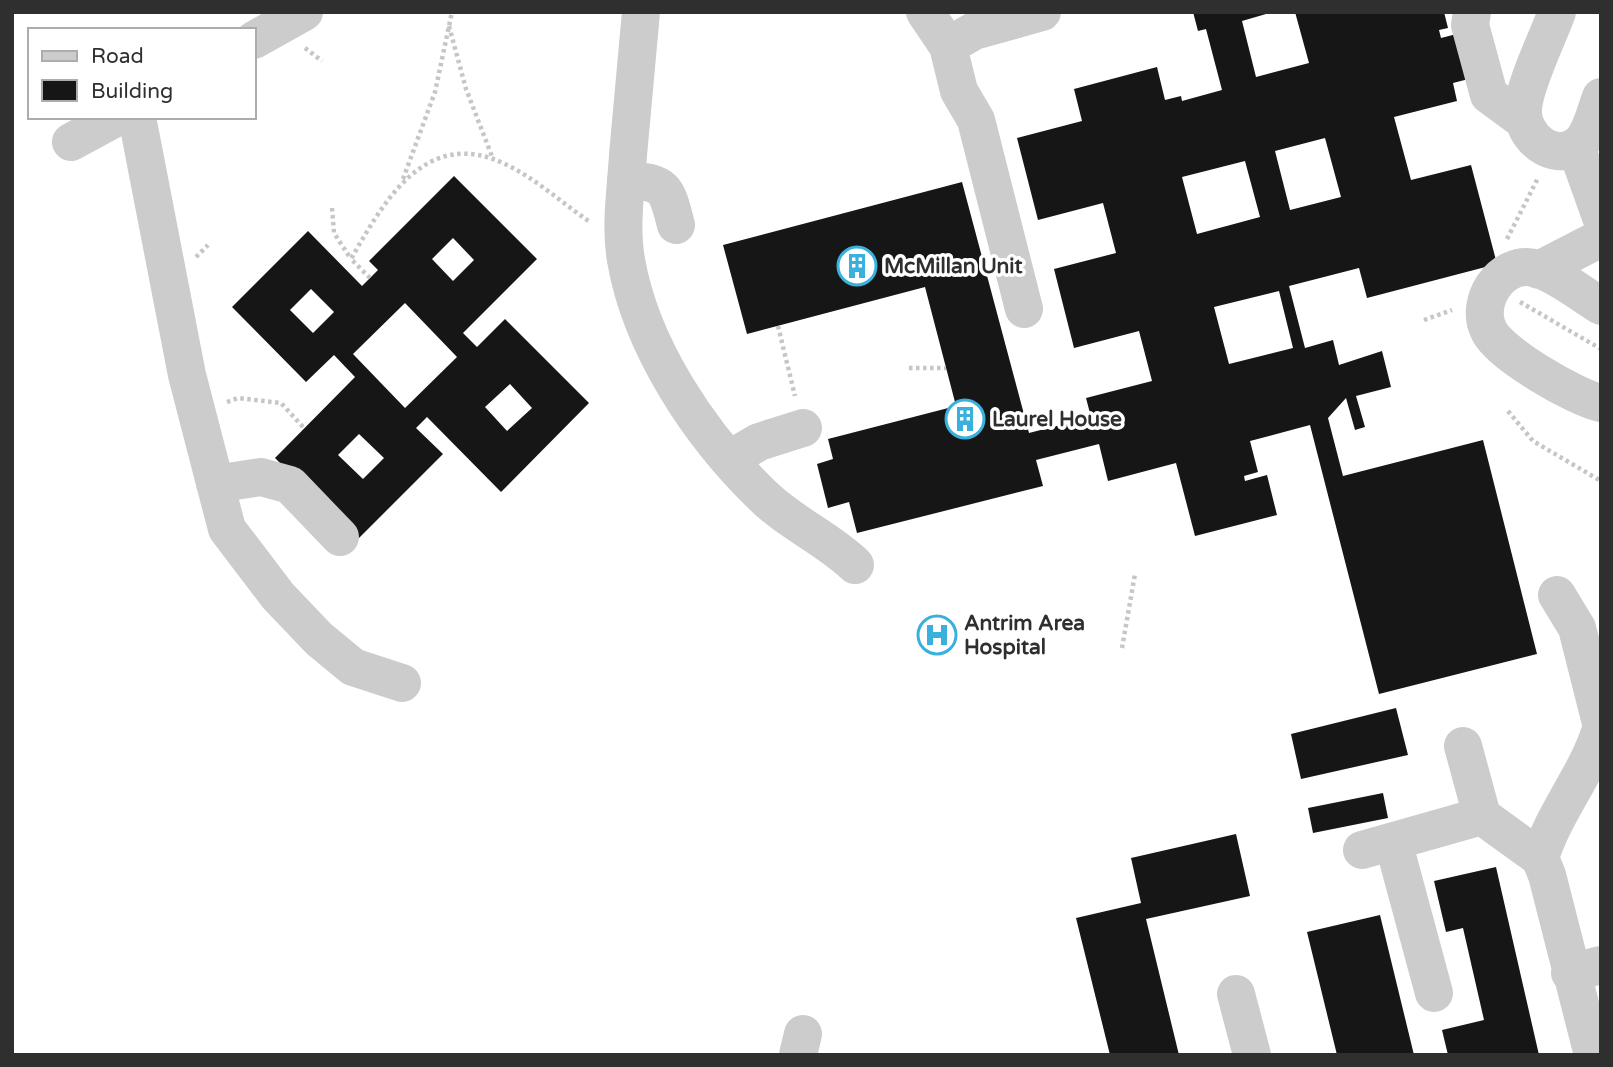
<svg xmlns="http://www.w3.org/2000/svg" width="1613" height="1067" viewBox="0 0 1613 1067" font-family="'Varela Round',sans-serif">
  <rect width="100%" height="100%" fill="#fff"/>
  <!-- building -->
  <path fill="#161616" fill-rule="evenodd" d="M1193,12H1273L1242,21L1256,77L1309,63L1295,12H1444L1448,28L1439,30L1441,38L1480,28L1492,73L1453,83L1457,101L1394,117L1411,180L1471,165L1497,264L1367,298L1359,268L1289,286L1305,348L1333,340L1339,365L1382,351L1391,387L1356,396L1365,427L1355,430L1346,398L1328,418L1343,476L1483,440L1537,654L1379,694L1310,425L1250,441L1258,472L1244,476L1245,481L1267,475L1277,515L1195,536L1176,463L1108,481L1099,444L1036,460L1043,486L857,533L849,502L828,508L817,464L833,459L828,439L956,406L925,287L747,334L723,245L962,182L1029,433L1091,417L1086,398L1152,381L1139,331L1074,348L1054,269L1116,253L1103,203L1038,220L1017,138L1082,121L1074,89L1157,67L1165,100L1181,96L1182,101L1222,90L1206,29L1198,31ZM1325,138L1341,197L1290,210L1275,151ZM1245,161L1260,217L1197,234L1182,177ZM1279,291L1293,348L1229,364L1214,307Z
    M454,176L537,259L463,333L477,347L505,319L589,403L501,492L427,417L416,428L443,454L357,540L275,458L355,377L334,355L306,382L232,307L308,231L362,286L378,270L369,261ZM453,238L474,260L453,281L432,259ZM311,289L334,312L313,333L290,310ZM405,303L457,357L405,408L353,354ZM510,384L532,408L507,431L485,407ZM359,434L384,458L363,479L338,455Z
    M1396,708L1408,755L1301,779L1291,734Z
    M1383,793L1388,818L1313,833L1308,808Z
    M1236,834L1250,896L1146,919L1179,1055H1110L1076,918L1141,903L1131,858Z
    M1496,867L1539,1055H1448L1442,1030L1484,1020L1463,928L1446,932L1434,881Z
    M1380,915L1414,1055H1337L1307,932Z"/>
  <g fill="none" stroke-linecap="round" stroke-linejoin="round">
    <!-- path -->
    <path stroke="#c6c6c6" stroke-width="4.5" stroke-dasharray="3.5 3.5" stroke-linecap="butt" d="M449,26L466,89L493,159
      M305,48L322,61
      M403,179L435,92L452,12
      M332,208L334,233L351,259
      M1507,239L1538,178
      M196,257L208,245
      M370,278L351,259C384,201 426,126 505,164C535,178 562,203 590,222
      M1520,302L1601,349
      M1424,320L1452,310
      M778,326L795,396
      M909,368H946
      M227,402L238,398L281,403L304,428
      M1508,411L1533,441L1601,481
      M1122,648L1135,574"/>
    <!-- minor -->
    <path stroke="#ccc" stroke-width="38" d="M641,12C637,60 632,107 628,155C626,189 620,226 626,260C641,347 700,435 762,495C790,523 827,538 855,565
      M925,12L948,46L959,91L976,120L1024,309
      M1472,12L1470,25L1489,95L1523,120
      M1557,12C1548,37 1524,85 1523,109C1521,136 1553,164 1578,145C1591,135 1595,112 1601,97
      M254,40L304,12
      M948,46L974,31L1042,12
      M137,117L187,375L227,529L278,596L319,639L353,667L402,683
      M71,142L117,117
      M1576,147L1601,217
      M626,179C666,184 666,186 676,225
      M1539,270L1601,238
      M1601,306C1581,294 1557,274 1535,268C1501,260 1474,302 1489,331C1500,354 1576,398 1601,403
      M730,459L759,442L803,428
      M215,484L261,477L290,485L340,537
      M1557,595L1577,628L1601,723
      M1463,746L1482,816L1540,858L1547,875L1593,1055
      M1393,841L1434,993
      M1362,850L1482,816
      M1540,858C1554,812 1587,775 1601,729
      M1570,973L1601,965
      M1236,994L1252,1055
      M798,1055L803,1034"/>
  </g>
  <!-- icons -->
  <defs>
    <symbol id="building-ring" viewBox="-11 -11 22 22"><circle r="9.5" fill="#fff" stroke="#3ab1dd" stroke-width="1.5"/><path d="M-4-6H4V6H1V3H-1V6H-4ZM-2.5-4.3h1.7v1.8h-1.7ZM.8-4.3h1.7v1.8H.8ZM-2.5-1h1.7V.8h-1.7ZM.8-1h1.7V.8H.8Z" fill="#3ab1dd"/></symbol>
    <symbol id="hospital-ring" viewBox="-11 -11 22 22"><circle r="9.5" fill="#fff" stroke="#3ab1dd" stroke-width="1.5"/><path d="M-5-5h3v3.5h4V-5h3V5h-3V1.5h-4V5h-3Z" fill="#3ab1dd"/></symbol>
  </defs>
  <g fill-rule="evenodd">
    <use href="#building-ring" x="835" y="244" width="44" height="44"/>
    <use href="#building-ring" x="943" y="397" width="44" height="44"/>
    <use href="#hospital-ring" x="915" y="613" width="44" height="44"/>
  </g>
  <g text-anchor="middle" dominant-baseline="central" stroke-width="7" stroke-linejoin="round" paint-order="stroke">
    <!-- poi labels -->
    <g font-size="21" font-weight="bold" fill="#2f2f2f" stroke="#fff" text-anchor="start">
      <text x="884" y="266">McMillan Unit</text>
      <text x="992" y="419">Laurel House</text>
      <text x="964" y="623">Antrim Area<tspan x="964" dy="24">Hospital</tspan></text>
    </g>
  </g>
  <!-- border -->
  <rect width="1613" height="1067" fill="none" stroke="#2f2f2f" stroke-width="28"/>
  <!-- legend -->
  <rect x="28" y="28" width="228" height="91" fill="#ffffff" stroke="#acacac" stroke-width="2"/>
  <rect x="42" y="51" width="35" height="10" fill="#cccccc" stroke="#acacac" stroke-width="2"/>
  <text x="91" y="63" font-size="21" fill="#2f2f2f">Road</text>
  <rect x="42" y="80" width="35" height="21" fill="#161616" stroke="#acacac" stroke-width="2"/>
  <text x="91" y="98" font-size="21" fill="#2f2f2f">Building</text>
</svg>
